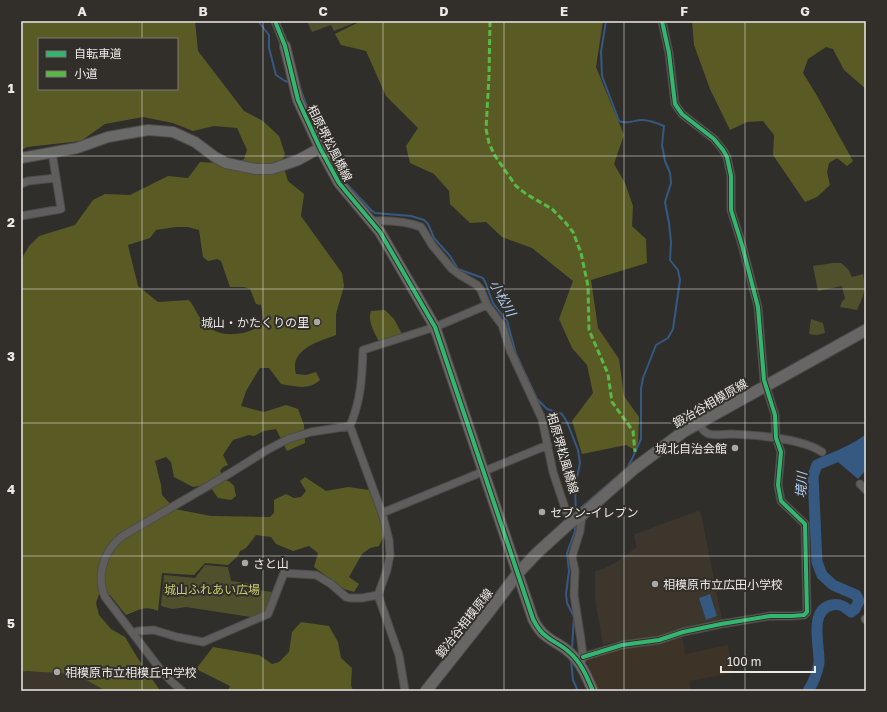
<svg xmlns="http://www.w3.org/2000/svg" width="887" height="712" viewBox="0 0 887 712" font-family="'Golos Text','Noto Sans JP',sans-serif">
  <rect width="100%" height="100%" fill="#302e2b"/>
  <!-- built -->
  <path fill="#3d362d" d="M698,511L701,513L722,620L720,622L658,637L613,642L603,645L595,598V571L603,569L615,563L637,547L634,536L635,534Z
    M78,663L117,691H21V665Z"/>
  <!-- industrial -->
  <path fill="#3d3326" d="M682,635L685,654L728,645L733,673L689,681L691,691H599L590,671L587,660L623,647Z"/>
  <!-- green -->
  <path fill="#50512c" d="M307,21H353L354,23L334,31L331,25L312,32Z
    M833,263H841L848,269L852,277L863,274C866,291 864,295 857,310L840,307L842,301L845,299L842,286L818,291L813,266Z
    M811,319L823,323L825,333L817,335L809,334Z
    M205,565L228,567L231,581L256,584L259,590L272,592L266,612L251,617L186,607L172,609L161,606L164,575L195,578Z"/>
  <!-- forest -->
  <path fill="#5a5a24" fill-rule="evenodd" d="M21,21H195L198,51L244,111L263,121L279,136L285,154L282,162L288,181L304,194L301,216L342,273L344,286L336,314V335C318,342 289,349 296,374L306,375L316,372L320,380C308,391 295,386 281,384L269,368H260L246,391L241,406L264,412L286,405L298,409L304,425L305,443L287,451L276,429L264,431L254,436L249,435L233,440L223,455L228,465L223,467L220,471L226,480L230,482L234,486L236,496L231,500L218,498L208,484L193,487L174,477L171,462L166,457L155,461L161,485L162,495L175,509L211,516L270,517L274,513V500L286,494L294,498L301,497L306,491L300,481L305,477L326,491L348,487L369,490L385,533L379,546L370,548L362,554L349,577L359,584L354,592L344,589L314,567L318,553L309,546L293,551L276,544L271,537L256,535L246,548L240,551L238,556L228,565L205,563L194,575L162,573L158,611C145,605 139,610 126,615L110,595L99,594L96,603L99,615L111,629L125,637L137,657L159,689L157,691H106L76,674L26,671L21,672V260L29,246L39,236L75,225L93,200L105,194L130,195L168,176L188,178L200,162L234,164L244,159L247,150L237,128L214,126L193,131L173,123L143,117L105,124L81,141L27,147L21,150ZM39,39H177V89H39ZM176,227H188L199,230L203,257L208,261L217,259L221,261L230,287H244L250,289L256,304L261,305L263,318L259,327C241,336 217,339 202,321C197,314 194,306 189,300L158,302L138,286L128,245L150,238L156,230Z
    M361,21H603L596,67L624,135L614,164L625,183L633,206L632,226L646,239L647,263L591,280L598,328L619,359L624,396L639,417L638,442L635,450L626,445L582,454L572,421L593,393L587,365L572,348L559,319L573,281L532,248L502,237L486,222L470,223L450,204L449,191L434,174L410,163L406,146L418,128L386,96L366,51L341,45L335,34Z
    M692,21H866V89L844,70L833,49L826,47L808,59L803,73L816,94L853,161L847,166L837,158L829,163L827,172L830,185L817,197L805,202L773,155L774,135L763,121L747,122L730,130L710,89L694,45Z
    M385,310L394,319L402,334L379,342C375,333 367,321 371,311Z
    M301,622L329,626L338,642L341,658L352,668L351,685L353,691H228L230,686L196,669L213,647L259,655L272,664L279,662L289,652L292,632Z"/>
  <!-- water -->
  <path fill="#355981" d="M866,446V470L858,479L838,462Z
    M710,594L717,616L706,620L699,598Z"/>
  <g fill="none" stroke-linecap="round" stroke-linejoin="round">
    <!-- stream -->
    <path stroke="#355981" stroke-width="2" d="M258,21L269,35V48L276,75L285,81L289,82
      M299,85L306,104L320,129L344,181L371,210L375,213L411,216L424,220L428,224L434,238L450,256L458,269L483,278L486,284L493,303L507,321L516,354L537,399L547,409L562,414L567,422L578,450L580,463L575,487L576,515
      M576,512L627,468L632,459L641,439V389L643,378L656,345L668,338L673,329L680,280L678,270L670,260L671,242L669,223L665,202L671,183L670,173L665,161L662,145L664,126C657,123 650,120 642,120C633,120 627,125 619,121L602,76L601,52L606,21
      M572,649L574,617L567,603L566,594L569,571L567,553L575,531V525
      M571,660L573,680L578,691"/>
    <!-- river -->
    <path stroke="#355981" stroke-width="11" d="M808,691C814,682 817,674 819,663C820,646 808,610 832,605C840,603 845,607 851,612L855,609L859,601L856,595L833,585L822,575L817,562L813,476L817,465C835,457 850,453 866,441"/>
    <defs>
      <path id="street" d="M275,21L285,46
        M21,184L28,181L56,178
        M21,216L61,209L52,152
        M372,221C388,220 406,221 421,227L432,245L452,269L460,275L477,285L481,290L487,305L502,325L510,350L542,419L553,472L570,523
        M698,423C701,427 704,433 709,434C715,436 724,434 731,434C755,435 802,438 822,452
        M860,484L866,490
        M382,513L548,445
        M582,515L580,531L572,557L575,570L574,595L581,640L583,657L582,661
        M865,619L866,620
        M134,635L135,632L138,631L154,630L177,637L203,642L268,614L284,573L316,575L331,584L346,597L350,598H362L378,595
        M583,657L622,645L659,640L683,632L721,624L770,616H792L804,615L807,612L805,524L781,501L778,485L781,452L776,438L775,415L764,380L758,307L742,245L731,210V176L727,157L723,150L714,139L682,114L675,104L669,53L662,21
        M182,691L171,681L160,669L105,597C97,579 102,556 116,542C120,537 126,534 131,531L232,472L267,450L288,439L311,432L350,426
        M405,691L399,655L378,595L387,570L390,555L389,540L382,513L350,426C361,400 362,378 363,350L435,327L487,305"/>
      <path id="secondary" d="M285,46L298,100L320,148L339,183L380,232L435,327L533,619C536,625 540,632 546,636C553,642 562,645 569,652C581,662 587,677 593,691
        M21,158L77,148L108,137L148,130L173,132L195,142L215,157L226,163L256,169H271L278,167L298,160L320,148"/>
      <path id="primary" d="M426,691L488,613L518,573L537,553L570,523L582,515L635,468L683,432L866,330"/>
    </defs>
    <!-- street casing -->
    <use href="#street" stroke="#4d4c4a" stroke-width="9"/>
    <!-- secondary casing -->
    <use href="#secondary" stroke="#4d4c4a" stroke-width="12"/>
    <!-- primary casing -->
    <use href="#primary" stroke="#4d4c4a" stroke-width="13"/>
    <!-- street -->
    <use href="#street" stroke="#5f5e5c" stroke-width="7"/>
    <!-- secondary -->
    <use href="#secondary" stroke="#696967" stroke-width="10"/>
    <!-- primary -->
    <use href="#primary" stroke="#676665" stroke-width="11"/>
    <!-- quiet -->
    <path stroke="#58b947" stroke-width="3" stroke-dasharray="6 3" stroke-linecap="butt" d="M490,21L489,76L486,129L489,143L495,156L516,186L526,194L552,209L565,222L573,232L581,253L588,286L589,330L608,374L612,402L633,431L635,452"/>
    <defs>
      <path id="cycleway" d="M275,21L285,46L298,100L320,148L339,183L380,232L435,327L533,619C536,625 540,632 546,636C553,642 562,645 569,652C581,662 587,677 593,691
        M583,657L622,645L659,640L683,632L721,624L770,616H792L804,615L807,612L805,524L781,501L778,485L781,452L776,438L775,415L764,380L758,307L742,245L731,210V176L727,157L723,150L714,139L682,114L675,104L669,53L662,21"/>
    </defs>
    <!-- cycleway casing -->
    <use href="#cycleway" stroke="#322e29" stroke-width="6"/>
    <!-- cycleway -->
    <use href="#cycleway" stroke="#33b770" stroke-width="4"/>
  </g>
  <!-- grid -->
  <path fill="none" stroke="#ebe9e6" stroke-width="1" stroke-opacity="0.55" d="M142,21V39M263,21V691M383,21V691M504,21V691M624,21V691M745,21V691M142,89V691M21,156H866M21,289H866M21,423H866M21,556H866"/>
  <!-- markers -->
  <g fill="#aaa8a5" stroke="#322e29" stroke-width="1.5">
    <circle cx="317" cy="322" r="4"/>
    <circle cx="735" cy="448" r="4"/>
    <circle cx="542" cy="512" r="4"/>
    <circle cx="245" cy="563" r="4"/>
    <circle cx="655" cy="584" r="4"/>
    <circle cx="57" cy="672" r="4"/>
  </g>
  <g text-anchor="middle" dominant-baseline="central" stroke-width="4" stroke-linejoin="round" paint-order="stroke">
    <!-- street labels -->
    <g font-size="12" fill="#ebe9e6" stroke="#322e29">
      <text transform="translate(330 143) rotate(63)">相原堺松風橋線</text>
      <text transform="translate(710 403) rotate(-30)">鍛冶谷相模原線</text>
      <text transform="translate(563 453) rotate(74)">相原堺松風橋線</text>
      <text transform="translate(464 623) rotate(-52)">鍛冶谷相模原線</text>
    </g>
    <!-- poi labels -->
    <g font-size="12" fill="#ebe9e6" stroke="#322e29" text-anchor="start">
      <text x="309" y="322" text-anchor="end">城山・かたくりの里</text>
      <text x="727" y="448" text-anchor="end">城北自治会館</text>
      <text x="550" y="512">セブン-イレブン</text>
      <text x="253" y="563">さと山</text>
      <text x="663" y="584">相模原市立広田小学校</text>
      <text x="65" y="672">相模原市立相模丘中学校</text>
    </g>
    <!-- park labels -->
    <g font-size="12" fill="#c9cc71" stroke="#322e29">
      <text x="212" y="589">城山ふれあい広場</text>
    </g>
    <!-- water labels -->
    <g font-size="13" font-style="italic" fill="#aed1fa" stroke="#322e29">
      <text transform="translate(503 298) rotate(61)">小松川</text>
      <text transform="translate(801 485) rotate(-87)">境川</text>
    </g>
  </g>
  <!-- border -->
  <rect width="887" height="712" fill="none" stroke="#322e29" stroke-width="44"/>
  <!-- legend -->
  <rect x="38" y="38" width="140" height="52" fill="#322e29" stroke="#7c7975"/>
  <rect x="46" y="51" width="20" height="6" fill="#33b770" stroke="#7c7975"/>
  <text x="74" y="58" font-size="12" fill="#ebe9e6">自転車道</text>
  <rect x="46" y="71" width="20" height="6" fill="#58b947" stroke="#7c7975"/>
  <text x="74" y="78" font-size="12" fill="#ebe9e6">小道</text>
  <!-- scale -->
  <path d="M721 666v6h94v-6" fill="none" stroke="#ebe9e6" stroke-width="2"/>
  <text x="727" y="666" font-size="12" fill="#ebe9e6" stroke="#322e29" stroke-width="3" paint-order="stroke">100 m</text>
  <rect x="22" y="22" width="843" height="668" fill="none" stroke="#ebe9e6" stroke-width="1.5"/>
  <g font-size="13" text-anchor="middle" font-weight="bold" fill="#ebe9e6">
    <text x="82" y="16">A</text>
    <text x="203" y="16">B</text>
    <text x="323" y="16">C</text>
    <text x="444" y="16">D</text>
    <text x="564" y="16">E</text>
    <text x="684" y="16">F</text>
    <text x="805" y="16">G</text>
    <text x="11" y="93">1</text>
    <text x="11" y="227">2</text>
    <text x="11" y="361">3</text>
    <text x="11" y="494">4</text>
    <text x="11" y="628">5</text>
  </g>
</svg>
